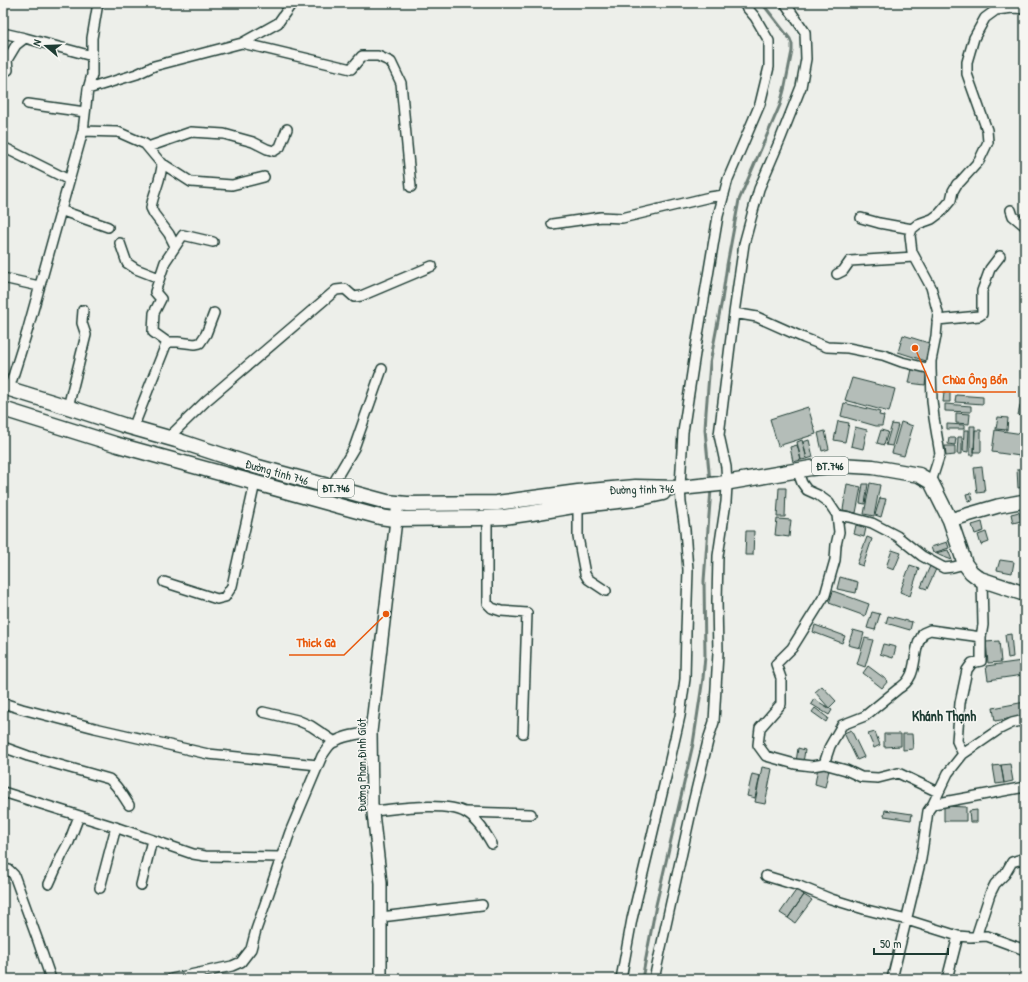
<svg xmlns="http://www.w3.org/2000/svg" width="1028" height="982" viewBox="0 0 1028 982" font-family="'Patrick Hand',sans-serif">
  <rect width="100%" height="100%" fill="#edefea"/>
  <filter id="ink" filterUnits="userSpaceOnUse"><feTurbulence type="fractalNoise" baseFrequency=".025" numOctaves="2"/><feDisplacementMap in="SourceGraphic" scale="8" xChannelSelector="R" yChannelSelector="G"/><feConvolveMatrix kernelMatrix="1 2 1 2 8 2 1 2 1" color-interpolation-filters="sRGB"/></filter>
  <g filter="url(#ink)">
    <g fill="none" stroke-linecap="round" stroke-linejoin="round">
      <!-- stream -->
      <path stroke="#6c7e77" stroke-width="3" d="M710,482L705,430L706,412L710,363L722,300L727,265L739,200L780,105L785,86L792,51V44L790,39L762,3
        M642,979L656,905L693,744L703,678L705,656L704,581L711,489"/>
    </g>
    <!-- building -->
    <path fill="#b4bdb8" stroke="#1f3d34" d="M903,335L932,344L926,361L898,352Z
      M912,369L927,371L925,385L909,383Z
      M852,378L895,389L889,412L845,400Z
      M944,392H950V402H943Z
      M956,395L983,397V404L955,402Z
      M1022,397L1025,398V417L1018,415Z
      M844,403L880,412L879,415L884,416L882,426H876L841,416Z
      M945,404L971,406V412L945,411Z
      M808,407L816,434L778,446L770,419Z
      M956,413L970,414L969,424L956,423Z
      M998,417L1008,418L1007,430L996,429Z
      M838,421L849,423L845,442L834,440Z
      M901,422L913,426L904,456L892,453Z
      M892,424L898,425L892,446L886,445Z
      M947,424L964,425V429H947Z
      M970,426H975L974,455H970Z
      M855,427L867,430L863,449L851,446Z
      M881,430L888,432L884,445L877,443Z
      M964,430H969L968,452L963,451Z
      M975,430H981V452H974Z
      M995,430L1023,434L1020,456L992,452Z
      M825,431L829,449L822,451L818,433Z
      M958,437H962V454H957Z
      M949,438H956L955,445L948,444Z
      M802,440L807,459L801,460L797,442Z
      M809,440L813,457L807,459L803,442Z
      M797,445L801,460L793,462L790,447Z
      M945,446H955V455L946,456Z
      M982,467L985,492L977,493L974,468Z
      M1025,468V487L1018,488L1017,469Z
      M870,483L880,485L874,516L864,514Z
      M847,484L861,487L856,513L843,510Z
      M863,484H868L865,504L860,503Z
      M779,488H786L785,517H777Z
      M971,493L973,500L968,501L966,494Z
      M880,498L886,499L881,517L875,515Z
      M1019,512L1021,521L1013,523L1011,514Z
      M777,519L791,520L789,537L775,535Z
      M982,522L984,531L975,534L972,525Z
      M856,525L866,528L864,537L854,534Z
      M746,531H754L753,555H745Z
      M986,532L989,542L981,545L978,535Z
      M867,537L872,539L863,566L857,564Z
      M947,542L949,548L933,553L931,547Z
      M892,550L901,553L894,570L886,567Z
      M948,550L952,560L941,556L935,553Z
      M1000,560L1014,562L1012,573L997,570Z
      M910,565L919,568L910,596L900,592Z
      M930,566L936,569L927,589L921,587Z
      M840,577L858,582L856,593L837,589Z
      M833,591L869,604L865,616L829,603Z
      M872,612L880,614L875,630L867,628Z
      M888,616L912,622L910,630L886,623Z
      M815,625L845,636L842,643L813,632Z
      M853,630L864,633L860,648L848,645Z
      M1011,634L1013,657L1008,658L1005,635Z
      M865,638L873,640L865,667L857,664Z
      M999,641L1001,662L988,663L986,642Z
      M883,644L896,647L893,658L880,654Z
      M1022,661L1023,675L988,680L986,666Z
      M868,666L888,681L882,688L863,673Z
      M822,686L836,701L829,708L815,692Z
      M814,699L832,710L829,715L811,704Z
      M1025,702V716L995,721L993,708Z
      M815,708L828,718L826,722L812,712Z
      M851,730L864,757L857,760L844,733Z
      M875,732L880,745L874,748L868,734Z
      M884,734H901V746L884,747Z
      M903,734H912L913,749L903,750Z
      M798,748L805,750L803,763L796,762Z
      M1010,764L1013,781L1004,783L1001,765Z
      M1001,765L1004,783L996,784L993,766Z
      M762,767L772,769L765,804L755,802Z
      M818,767L829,770L825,787L815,784Z
      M752,774L760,776L755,798L747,796Z
      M944,806L966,807V821H944Z
      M885,810L912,814L911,820L884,816Z
      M977,810V822H970L969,811Z
      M797,889L804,895L788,918L780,913Z
      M804,895L812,900L795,923L788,918Z"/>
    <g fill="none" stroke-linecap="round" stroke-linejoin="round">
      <defs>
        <path id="minor" d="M3,33L25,38
          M242,43L351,69L362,56H378L391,62L401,83L411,187
          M8,70L7,60L16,45L25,38L92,56
          M88,89L137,74L154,66L242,43L278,23L290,6L291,3
          M28,104L85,112
          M83,131L118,132L145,144L160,162L191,182L232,185L264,177
          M3,147L69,180
          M148,147L191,132L224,134L253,142L267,149L274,151L280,147L287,129
          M162,163C162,179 153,193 151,208L154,214L169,234L175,246
          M60,210L108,227
          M1011,210L1013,216L1025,226
          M861,218L879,223L912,229
          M552,224L601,217L622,218L710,197L724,195
          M120,243L127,263L136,269L159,278
          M837,274L843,271L850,261L914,257
          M3,278L39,286
          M734,313L757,317L804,338L827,347L848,348L883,355L902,362L931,369
          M937,320L979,316L982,314V291L990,269L1000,256
          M167,342L153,332L154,313L161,299L155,292L165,262L183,235L213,242
          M9,389L27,332L83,131L88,89L92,75V38L98,3
          M68,407L86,335L82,323L83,310
          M133,428L167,342H178L195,344L200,343L206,334L214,313
          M168,438L206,401L336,290L345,289L354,297L361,296L432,266
          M797,470L802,483L807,490L818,495L829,503L837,515L839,532L836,545L835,560L825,595L792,648L776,664L781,678V704L760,728L758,745L766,756L795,764L812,766L824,764L846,770L861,777L878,778L898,773L938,792
          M931,482L940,454L934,418L932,400L931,369V361L936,336L938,313L931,287L912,252L910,235L912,229L918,224L932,219L940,213L951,200L953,191L957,184L960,182L979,161L988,142L987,130L967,74V62L974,38L985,18L996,10L1013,8L1025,9
          M331,487L354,448L382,369
          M578,505V537L585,574L588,579L606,591
          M837,515L849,517L872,523L897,536L922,556L944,568L953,567L965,564
          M487,518V603L492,608L501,611L527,613L523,733
          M164,582L217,599L225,597L232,586L255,483
          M3,703L22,709L95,728L208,754L318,765
          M263,712L297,720L311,726L335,742
          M3,747L28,756L109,779C118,786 123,796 129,805
          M963,754L957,741L960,703L967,670L972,663L981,661V637L983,625L982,580
          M824,764L830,746L842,725L865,716L898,689C918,677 912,660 919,641C920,639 922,636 923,633L930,630L981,637
          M3,792L112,826L193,854L205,856L282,857
          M933,804L1025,787
          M373,811C396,809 446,801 466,813C478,820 485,832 492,844
          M466,812L531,814
          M3,869L9,870L14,875L38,941L51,979
          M766,876L799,886L831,899L867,910L907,920L958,936L970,937L987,936L1025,950
          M49,884L62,855L69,842L79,816
          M141,885L152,840
          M100,888L116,827
          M381,917L482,905
          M976,937L990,894L995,884L1005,874L1012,862L1025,858
          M171,979L232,966L241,962L251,949L256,930L290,832L322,756C325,752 327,748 330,745C341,735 357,735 371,732
          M621,979L632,919L667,773L680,716L685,679L686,631L688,570L685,530L681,503L680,487L683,432L696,347L718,216L728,179L760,104L769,67V41L755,17L743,3
          M654,979L693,803L709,737L714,722L718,653L717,601L718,556L726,502L727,485L726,467L719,435L734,313L744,244L759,189L780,140L801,87L806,59L805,32L785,3
          M892,979L921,859L928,811L933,804L948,773L963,754L998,730L1012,723L1025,720
          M947,979L958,936"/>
        <path id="tertiary" d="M381,979V883L372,804L371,732L398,503"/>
        <path id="secondary" d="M950,520L998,506L1025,501"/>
        <path id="primary" d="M3,387L68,407L123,425L176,440L258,467L372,498L387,502L407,504L497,503L578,492L635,487L680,488L719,484L811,468L839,465L873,467L919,475L931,482L950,520L965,564L971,572L980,579L1025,594
          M3,409L118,445L354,510L380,517L394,519L479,518L504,517L532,513L573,506L636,499L663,493"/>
      </defs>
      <!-- minor casing -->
      <use href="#minor" stroke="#1f3d34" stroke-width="12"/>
      <!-- tertiary casing -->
      <use href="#tertiary" stroke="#1f3d34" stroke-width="14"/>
      <!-- secondary casing -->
      <use href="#secondary" stroke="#1f3d34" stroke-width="16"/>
      <!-- primary casing -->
      <use href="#primary" stroke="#1f3d34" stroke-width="17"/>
      <!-- minor -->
      <use href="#minor" stroke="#f6f6f2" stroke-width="9"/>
      <!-- tertiary -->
      <use href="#tertiary" stroke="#f6f6f2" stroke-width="11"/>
      <!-- secondary -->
      <use href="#secondary" stroke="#f6f6f2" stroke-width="13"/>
      <!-- primary -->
      <use href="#primary" stroke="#f6f6f2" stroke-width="14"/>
    </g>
  </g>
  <g text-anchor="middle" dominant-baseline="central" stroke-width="3" stroke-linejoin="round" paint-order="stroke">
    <!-- shield labels -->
    <g fill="#f6f6f2" stroke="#60746d" stroke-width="1">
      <rect x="812" y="457" width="36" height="18" rx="3"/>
      <rect x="318" y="479" width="36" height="18" rx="3"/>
    </g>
    <g font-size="11" font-weight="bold" fill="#1f3d34">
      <text x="830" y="466">ĐT.746</text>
      <text x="336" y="488">ĐT.746</text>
    </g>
    <!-- street labels -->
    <g font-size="12" fill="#1f3d34" stroke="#f6f6f2">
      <text transform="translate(277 472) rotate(16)">Đường tỉnh 746</text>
      <text transform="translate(642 489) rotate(-1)">Đường tỉnh 746</text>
      <text transform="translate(361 765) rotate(-90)">Đường Phan Đình Giót</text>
    </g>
    <!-- quarter labels -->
    <g font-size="14" font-weight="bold" fill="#1f3d34" stroke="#f6f6f2">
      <text x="944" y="715">Khánh Thạnh</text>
    </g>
  </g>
  <!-- callouts -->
  <path fill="none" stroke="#e8590c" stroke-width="1.5" d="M915 348L934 392H1016M386 614L344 655H289"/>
  <g fill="#e8590c" stroke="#f6f6f2" stroke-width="1.5">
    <circle cx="915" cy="348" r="4"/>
    <circle cx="386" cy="614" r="4"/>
  </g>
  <g font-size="13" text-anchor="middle" font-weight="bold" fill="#e8590c" stroke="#f6f6f2" stroke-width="3" stroke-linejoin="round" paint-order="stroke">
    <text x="975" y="384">Chùa Ông Bổn</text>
    <text x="316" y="647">Thick Gà</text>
  </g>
  <!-- margin -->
  <rect width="1028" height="982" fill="none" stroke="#f6f6f2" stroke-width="16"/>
  <rect x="8" y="8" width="1012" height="966" fill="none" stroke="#1f3d34" stroke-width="1.5" filter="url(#ink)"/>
  <!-- north arrow -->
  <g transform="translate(46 46) rotate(289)" stroke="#f6f6f2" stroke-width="3" paint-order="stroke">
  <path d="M0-3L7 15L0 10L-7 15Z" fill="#1f3d34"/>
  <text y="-6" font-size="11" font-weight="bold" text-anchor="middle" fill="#1f3d34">N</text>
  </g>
  <!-- scale -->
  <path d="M874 948v6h74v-6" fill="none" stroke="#1f3d34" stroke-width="2"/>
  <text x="880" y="948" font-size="12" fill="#1f3d34" stroke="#f6f6f2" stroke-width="3" paint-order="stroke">50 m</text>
</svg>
